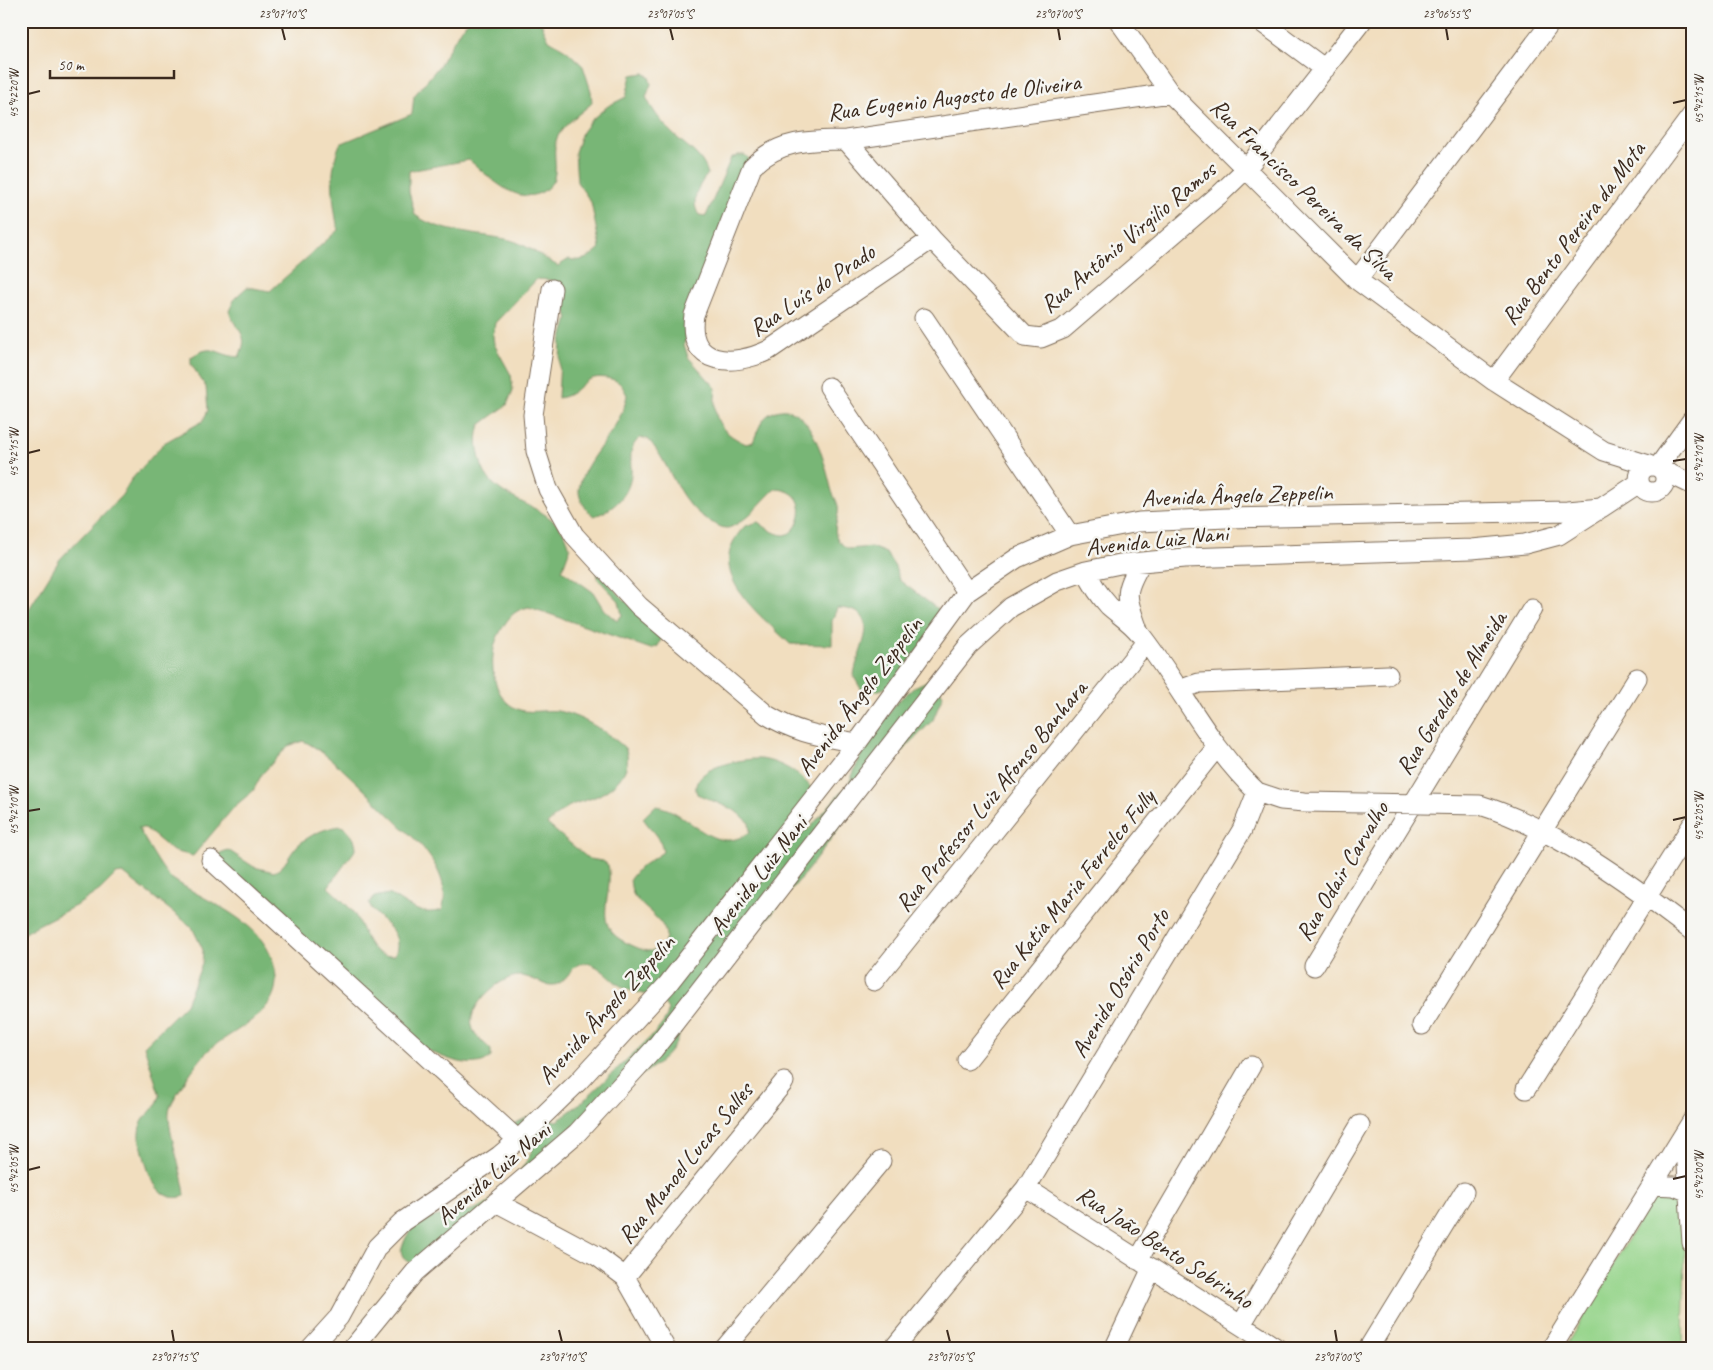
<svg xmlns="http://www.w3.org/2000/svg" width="1713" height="1370" viewBox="0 0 1713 1370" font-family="Caveat,sans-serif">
  <rect width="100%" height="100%" fill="#f6f6f2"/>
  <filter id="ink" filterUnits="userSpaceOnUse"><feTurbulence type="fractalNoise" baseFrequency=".02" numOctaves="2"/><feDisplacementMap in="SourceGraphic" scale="10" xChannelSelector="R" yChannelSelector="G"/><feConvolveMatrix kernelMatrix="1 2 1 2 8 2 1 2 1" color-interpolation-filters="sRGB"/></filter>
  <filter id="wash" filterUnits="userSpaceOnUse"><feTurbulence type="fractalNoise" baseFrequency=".0096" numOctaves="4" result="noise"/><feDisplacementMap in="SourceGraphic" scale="20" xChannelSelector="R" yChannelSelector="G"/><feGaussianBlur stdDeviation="1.12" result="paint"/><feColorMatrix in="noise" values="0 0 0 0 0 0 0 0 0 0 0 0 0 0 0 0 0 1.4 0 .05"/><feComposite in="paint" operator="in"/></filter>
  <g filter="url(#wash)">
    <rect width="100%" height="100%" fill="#f1debf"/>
    <!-- green -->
    <path fill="#95d48a" stroke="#687f54" d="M1674,1191L1686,1199L1683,1349H1564L1650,1202L1664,1194Z"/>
    <!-- forest -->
    <path fill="#78b676" stroke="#5a704a" d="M469,21H540L549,40L567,51L583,66L591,91L592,103C581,113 565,123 558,136C551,150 558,164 554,178C553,183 546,190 542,192C515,206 489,176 469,160L409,171V192L415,215C442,234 479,233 510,240C526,244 543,258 558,266L569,259C583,263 590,257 600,248L591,202L577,182L575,152L582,132L591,120L608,106L626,97L631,75L644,73L649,77L651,84L646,97C652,110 660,120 669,130C683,145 703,154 708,174C698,185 690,202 699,215L706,216L731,158L738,155H745L750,160L684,344L688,357L716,388C712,418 718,431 746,444L753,442C757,433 760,421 768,415C808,390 825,463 831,488C832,494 837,500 838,506C840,518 831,528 838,540C840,544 846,547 849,549L871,547L886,553L895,567L899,580L939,610V616C932,628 902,678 894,683C883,690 872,694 861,689L854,677C855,651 889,610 837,608L832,621V645L790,644C759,613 700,572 745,526L758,522C765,527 774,534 783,535C800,536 815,490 775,489C762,501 748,520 731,527C725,530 719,526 713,523C677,505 673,467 648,439L640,438C627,448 632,460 631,474C630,495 612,511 594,516C586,510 578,499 579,489C583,458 622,431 627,395C623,387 620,381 611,379C581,371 582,395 558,398L561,341L568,319L562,298L556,285L550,280L537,279L495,323L493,336L494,344L511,375L513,390L507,405L480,425C476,437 477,447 480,459C489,503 542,499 564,533C567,537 568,543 570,548L562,570L593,592L604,610L617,621L622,615L619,601L598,579L597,572L662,637L658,646L651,649L529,607C512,610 507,620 499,634C487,656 491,701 520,710C533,714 549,708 562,712C583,717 609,733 625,748C634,769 616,787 597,796C587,801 574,802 565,809C558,813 553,819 547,824L589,859L603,861L608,865C615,896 588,926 629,944C640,949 647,953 659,950C680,928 647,913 636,898C631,893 631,886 630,879L639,868L663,852C660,833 653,834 643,818L655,806C691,810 711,859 750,832L749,822L734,810L697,794C687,768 742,758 760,759C779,761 802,774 812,789L799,828L808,830L849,783L862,753L898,701L916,686L929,680L936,684L943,695L933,720L876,778L810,867L685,1020C673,1054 669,1056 640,1076L417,1266L404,1259L401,1252C412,1204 451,1222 484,1205C503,1196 531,1161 536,1140L513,1131L514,1124L532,1115L557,1121L582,1102L656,1032C661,1025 672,1015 666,1006C658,994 636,994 624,988C611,981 602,966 587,963C572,960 567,985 553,985C543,986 531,976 520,976C501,975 467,1006 472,1026C474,1036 485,1043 491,1050V1057C473,1072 442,1057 423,1048L216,862L220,853L228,850L254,867L274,872C286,867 289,854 298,845C310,835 326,827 342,826C350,833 356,838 356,849L328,887C336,895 346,903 353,912C365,929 368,961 395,955C405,928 376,922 369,903L374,897L389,894C408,905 420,917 442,910C449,890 439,869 427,853C419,841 405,831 395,820C372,799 330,752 303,741L288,746L262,774L253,791L235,806L193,856L173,851L145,828H138C145,839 162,871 171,878C202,900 253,916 270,954C293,1008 245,1022 211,1048C200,1057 176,1093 170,1107C164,1123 184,1175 185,1196C157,1205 148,1173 143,1152C142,1146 138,1139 139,1133C139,1117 156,1111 160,1096L144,1046L186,1004L202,964L203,950L192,927L123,873L116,874L100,890L79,904L36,926L21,936V622L60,559L122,495L131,480L164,443L203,421L208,410L206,387L191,364V357C215,342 214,355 239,357C251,332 236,333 229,311L235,298L247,287L270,291L338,230C333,203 328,171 340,144L412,114L414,96L439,66L461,28Z"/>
  </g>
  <g filter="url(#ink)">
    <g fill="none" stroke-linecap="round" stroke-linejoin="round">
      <defs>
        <path id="minor" d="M1119,21L1170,93L1357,280L1494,381L1604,451L1649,465
          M1260,21L1325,69
          M846,140L932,239L1025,336L1041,338L1063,329L1220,194L1247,168L1362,21
          M932,239L769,350C734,367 686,367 694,315L752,167C778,140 811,140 846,140L1170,93
          M1357,280L1552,21
          M552,289L533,415L536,451L548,489L574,535L639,606L767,715C798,734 822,736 857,743
          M924,318L1070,535
          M1494,381L1692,115
          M829,387L967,592
          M1639 479a13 13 0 1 1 26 0a13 13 0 1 1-26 0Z
          M1658,467L1692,420
          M1662,470L1691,484
          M1138,630C1126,596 1123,594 1141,563
          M1179,690L1199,683L1388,675
          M1257,792L1281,800L1305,802L1480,805C1554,828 1631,884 1692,931
          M211,860L518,1140
          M1314,966L1532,609
          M874,981L1146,642
          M1422,1025L1637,678
          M967,1060L1216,748
          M1526,1089L1692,825
          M1685,1133L1692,1243
          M1652,1185L1674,1186L1689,1192
          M1026,1188L1278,1349
          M496,1202L597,1256L625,1277L666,1349
          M1138,1260L1251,1066
          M625,1277L784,1082
          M1241,1325L1360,1125
          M310,1349L339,1317L377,1247L402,1222L499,1156L518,1140L578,1082L667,985L857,743L967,592L1017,558L1070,535L1139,522L1226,518L1568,511L1601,508L1639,483
          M352,1349L415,1272L577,1133L654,1049L968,646L1011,607L1057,581L1086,571L1120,564L1185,558L1472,549L1525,544L1559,535L1598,510
          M724,1349L881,1161
          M893,1349L1026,1188L1242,830L1257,792C1208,746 1181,686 1140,634C1132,623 1119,615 1109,606C1099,595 1092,584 1086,571
          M1114,1349L1152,1268
          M1368,1349L1464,1192
          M1551,1349L1692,1121"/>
      </defs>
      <!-- minor casing -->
      <use href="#minor" stroke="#7b6956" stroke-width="21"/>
      <!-- minor -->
      <use href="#minor" stroke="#fff" stroke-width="19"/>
    </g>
  </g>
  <!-- ticks -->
  <path fill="none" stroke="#3b2a1e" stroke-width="2" d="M282,28L285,40M670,28L673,40M1058,28L1060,40M1446,28L1448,40M28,94L40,91M1673,103L1686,100M28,453L40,450M1673,461L1686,459M28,811L40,809M1673,820L1686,817M28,1170L40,1167M1673,1179L1686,1176M172,1330L174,1342M559,1330L562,1342M947,1330L950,1342M1335,1330L1337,1342"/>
  <g text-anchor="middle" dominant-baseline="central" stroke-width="5" stroke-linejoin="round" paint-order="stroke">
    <!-- street labels -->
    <g font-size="24" fill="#3b2a1e" stroke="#f6f6f2">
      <text transform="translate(954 97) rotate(-7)">Rua Eugenio Augosto de Oliveira</text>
      <text transform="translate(1304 189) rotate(44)">Rua Francisco Pereira da Silva</text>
      <text transform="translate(1573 233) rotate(-53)">Rua Bento Pereira da Mota</text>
      <text transform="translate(1128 237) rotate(-40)">Rua Antônio Virgilio Ramos</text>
      <text transform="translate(812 290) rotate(-34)">Rua Luís do Prado</text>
      <text transform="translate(1237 495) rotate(-2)">Avenida Ângelo Zeppelin</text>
      <text transform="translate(1157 540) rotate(-6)">Avenida Luiz Nani</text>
      <text transform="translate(1451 693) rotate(-58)">Rua Geraldo de Almeida</text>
      <text transform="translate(859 696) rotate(-53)">Avenida Ângelo Zeppelin</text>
      <text transform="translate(991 796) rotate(-51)">Rua Professor Luiz Afonso Banhara</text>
      <text transform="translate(1342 871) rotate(-59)">Rua Odair Carvalho</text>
      <text transform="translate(758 875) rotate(-52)">Avenida Luiz Nani</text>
      <text transform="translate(1072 889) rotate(-51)">Rua Katia Maria Ferrelco Fully</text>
      <text transform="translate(1120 983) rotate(-59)">Avenida Osório Porto</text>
      <text transform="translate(606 1009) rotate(-48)">Avenida Ângelo Zeppelin</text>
      <text transform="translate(685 1163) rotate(-51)">Rua Manoel Lucas Salles</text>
      <text transform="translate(493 1173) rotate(-41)">Avenida Luiz Nani</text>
      <text transform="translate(1165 1247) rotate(33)">Rua João Bento Sobrinho</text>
    </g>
  </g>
  <!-- margin -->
  <rect width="1713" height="1370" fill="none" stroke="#f6f6f2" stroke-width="55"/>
  <!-- scale -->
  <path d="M50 70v8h124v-8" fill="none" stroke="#3b2a1e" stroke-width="2.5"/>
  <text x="58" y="70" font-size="15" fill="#3b2a1e" stroke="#f6f6f2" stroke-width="4" paint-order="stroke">50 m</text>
  <rect x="28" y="28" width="1658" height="1314" fill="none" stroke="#3b2a1e" stroke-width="2"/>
  <g font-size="12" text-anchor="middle" fill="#3b2a1e">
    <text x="282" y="18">23°07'10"S</text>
    <text x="670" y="18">23°07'05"S</text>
    <text x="1058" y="18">23°07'00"S</text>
    <text x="1446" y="18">23°06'55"S</text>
    <text transform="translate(14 94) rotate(-90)" y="4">45°42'20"W</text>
    <text transform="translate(1699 100) rotate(-90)" y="4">45°42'15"W</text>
    <text transform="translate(14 453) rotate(-90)" y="4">45°42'15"W</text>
    <text transform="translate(1699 459) rotate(-90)" y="4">45°42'10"W</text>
    <text transform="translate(14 811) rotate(-90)" y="4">45°42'10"W</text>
    <text transform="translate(1699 817) rotate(-90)" y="4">45°42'05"W</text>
    <text transform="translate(14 1170) rotate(-90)" y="4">45°42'05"W</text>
    <text transform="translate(1699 1176) rotate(-90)" y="4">45°42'00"W</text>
    <text x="174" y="1361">23°07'15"S</text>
    <text x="562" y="1361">23°07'10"S</text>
    <text x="950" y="1361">23°07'05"S</text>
    <text x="1337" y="1361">23°07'00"S</text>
  </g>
</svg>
